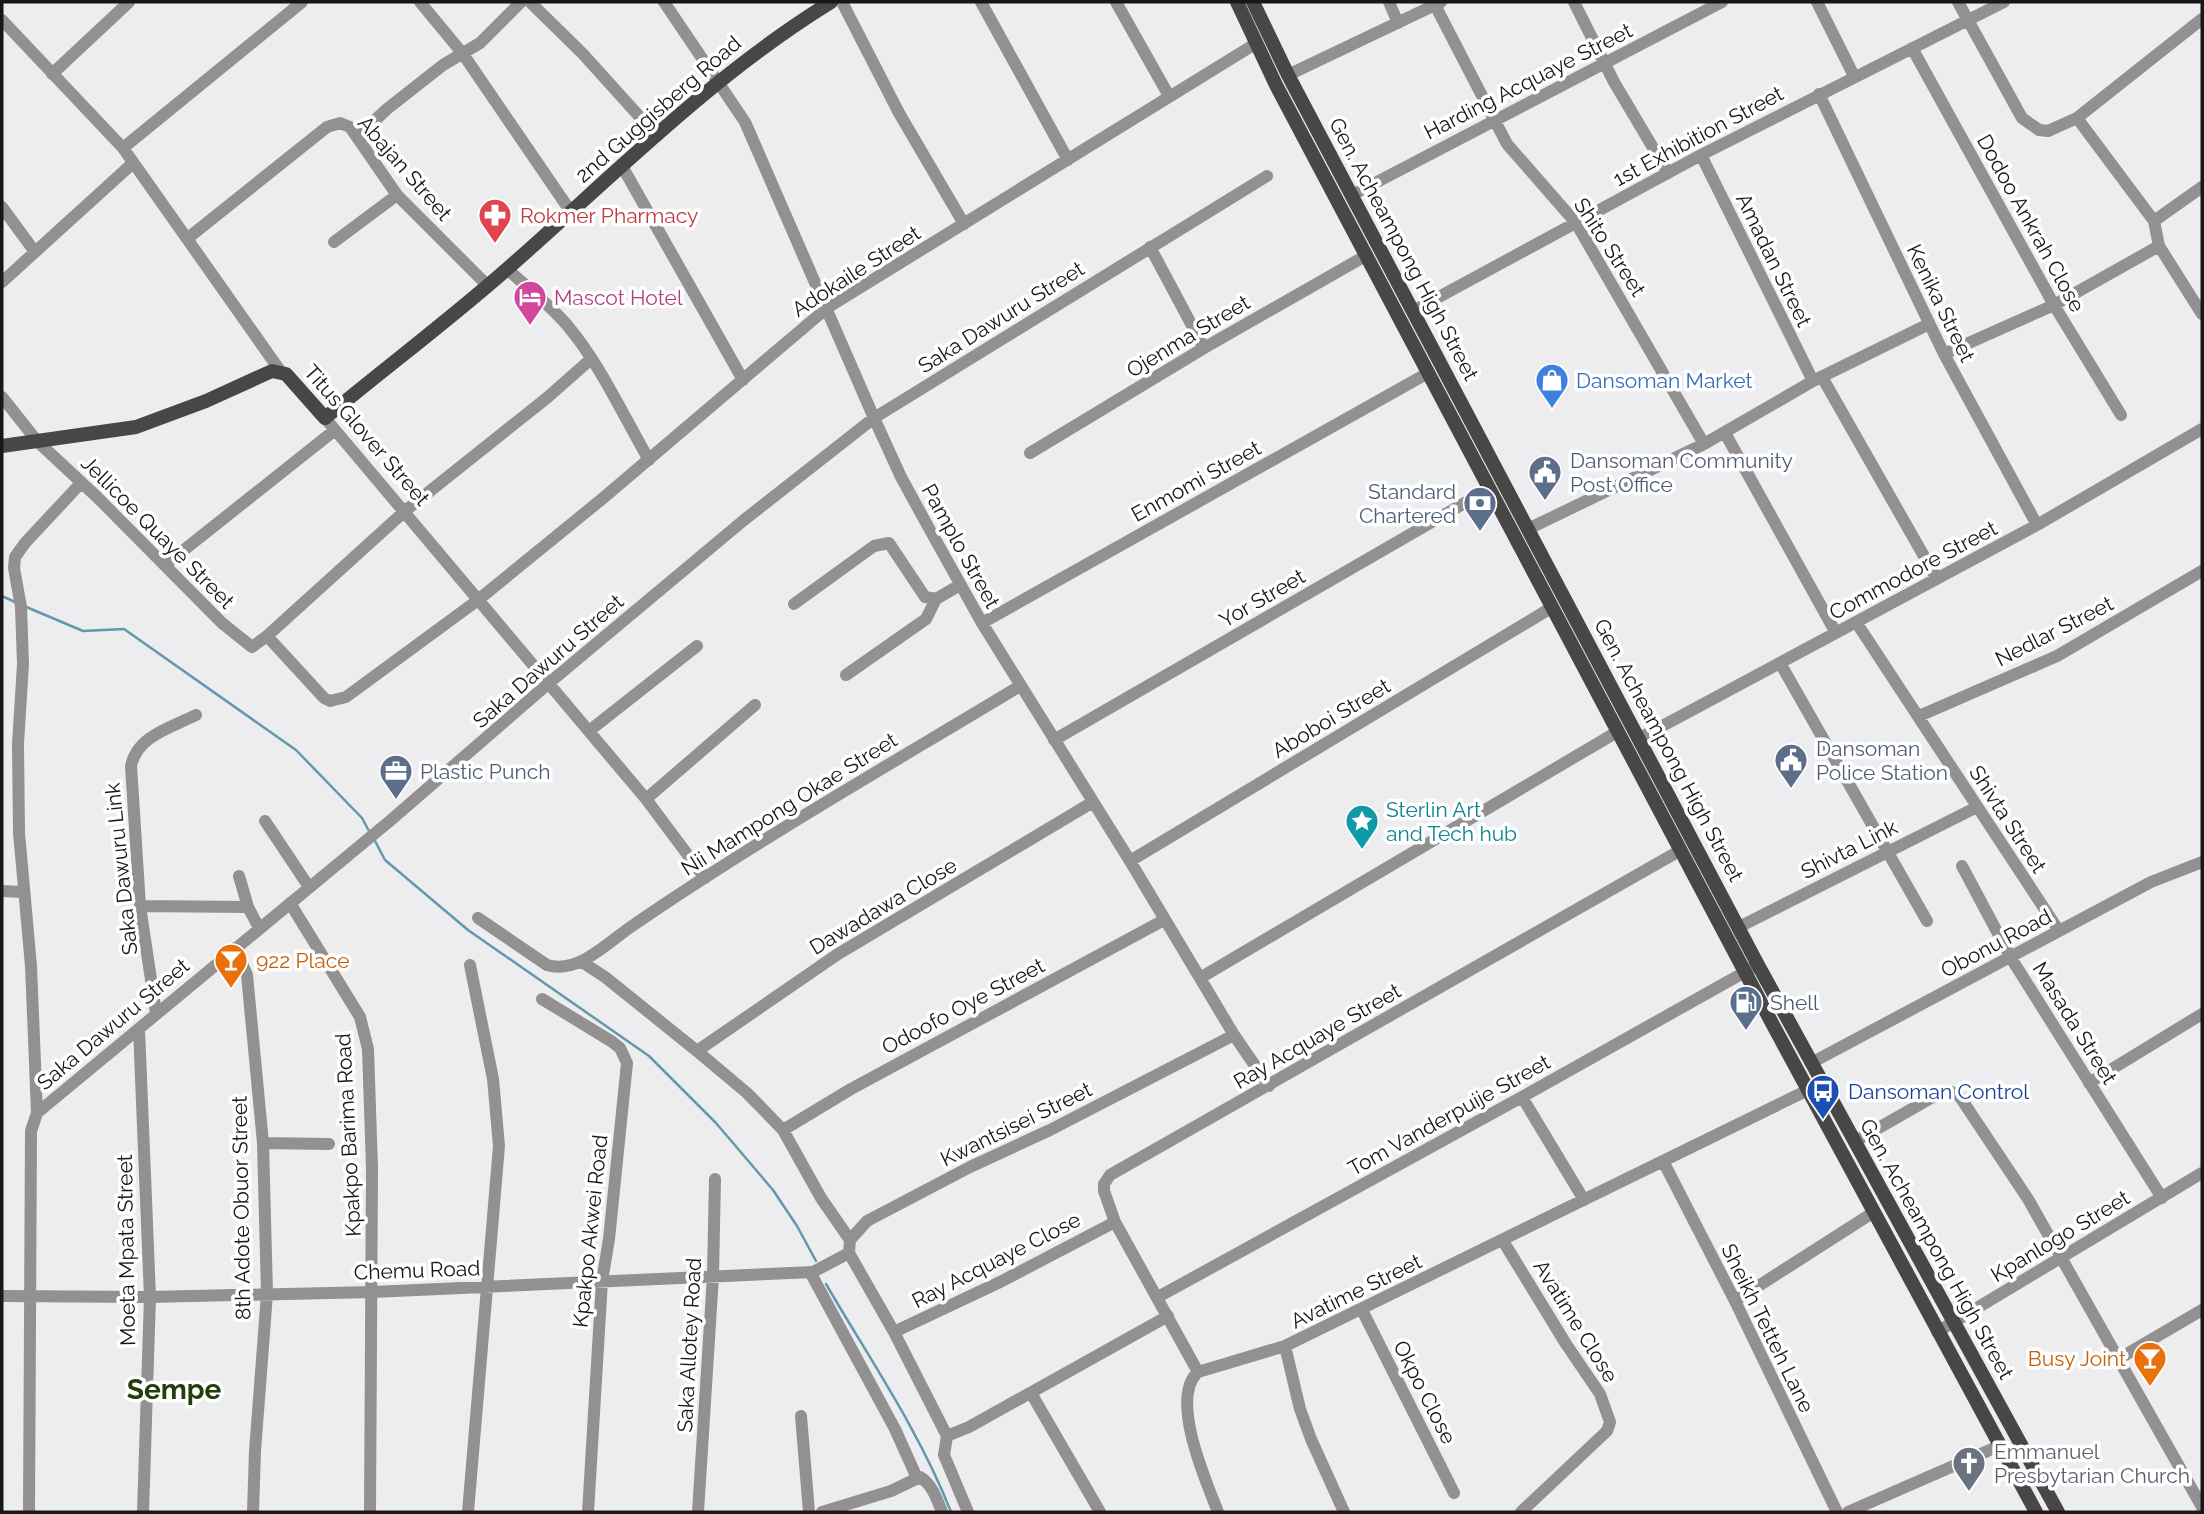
<svg xmlns="http://www.w3.org/2000/svg" width="2204" height="1514" viewBox="0 0 2204 1514" font-family="Raleway,sans-serif">
  <rect width="100%" height="100%" fill="#ededf0"/>
  <g fill="none" stroke-linecap="round" stroke-linejoin="round">
    <!-- stream -->
    <path stroke="#6299ab" stroke-width="2.5" d="M2,596L15,602
      M24,606L83,631L124,629L296,750L362,818L370,833
      M374,839L385,860L468,930L649,1056L716,1123L773,1190L797,1226L816,1261
      M826,1284C869,1358 920,1432 951,1512"/>
    <!-- minor -->
    <path stroke="#929090" stroke-width="12" d="M420,2L463,54L571,212
      M530,2L583,54L657,136
      M664,2L745,122L874,418L901,477L925,521L982,623L1130,861L1234,1035L1269,1086
      M842,2L899,113L964,224
      M981,2L1068,160
      M1116,2L1169,96
      M1389,2L1398,23
      M1574,2L1614,82L1668,173
      M1817,2L1854,76
      M1958,2L2022,118L2039,130L2048,131L2077,118L2202,19
      M1435,5L1507,144L1576,223L1704,444
      M2,20L123,148L281,372
      M1912,48L2054,305L2121,415
      M52,74L129,2
      M1288,75L1441,2
      M1819,94L1944,354L2037,525
      M2077,118L2154,221L2159,246L2202,314
      M357,137L387,109L443,65L480,43L521,2
      M123,148L302,2
      M1701,155L1813,381
      M622,166L743,380
      M1352,195L1722,2
      M2,207L35,252
      M2154,221L2202,187
      M188,238L327,127L340,123L350,127L397,195L487,285
      M334,242L397,195
      M1150,247L1204,348
      M507,269C527,287 549,304 567,325C600,364 623,415 649,460
      M2,282L133,163
      M1413,311L1701,155L2004,2
      M1944,354L2054,305L2159,246
      M1822,377L1937,579
      M2,397L37,441L97,497L222,623L252,647L267,636L405,511L548,397L591,359
      M325,418L646,799L705,878
      M1725,433L1836,633
      M1030,453L1204,348L1367,255
      M1528,529L1704,444L1813,381L1929,324
      M165,565L335,430
      M794,604L874,546L889,543L925,597L936,599L960,585
      M1856,622L2059,931
      M982,623L1428,373
      M267,636L324,698L330,701L346,697L478,600L602,499L827,308L1255,44
      M1780,663L1927,921
      M846,675L926,619L936,599
      M1919,716L2057,656L2202,571
      M589,731L697,646
      M1638,739L2037,525L2202,429
      M1054,740L1489,489
      M646,799L755,705
      M265,821L309,887
      M1130,861L1551,608
      M1962,866L2011,958L2162,1198
      M239,876L248,907
      M2,891L23,892
      M290,903L360,1017L368,1049L372,1168L370,1512
      M140,906L248,907L259,928
      M478,918L547,965C579,975 610,940 635,924C759,839 891,764 1020,686
      M1739,927L1977,807
      M235,948L247,975L263,1143L267,1294L255,1451L253,1512
      M582,962L605,977L697,1051L747,1093L783,1130L821,1198L850,1240
      M1200,978L1617,732
      M542,999L611,1041L620,1048L627,1063L609,1239L602,1281L588,1512
      M156,1013L140,906L131,766C137,736 170,728 196,715
      M139,1029L150,1297L143,1512
      M697,1051L838,954L1093,802
      M1811,1063L2151,882L2202,862
      M2089,1083L2202,1014
      M1522,1097L1584,1200
      M37,1113L31,966L19,833L18,744L23,664L21,607L14,568L15,557L25,543L81,483
      M783,1130L851,1089L1164,920
      M1854,1142L1938,1094C1948,1091 1952,1090 1960,1097L2028,1199L2202,1507
      M263,1143L329,1144
      M1663,1161L1735,1301L1837,1512
      M1503,1241L1566,1344L1600,1394L1610,1422L1607,1431L1521,1512
      M849,1253L850,1240L867,1221L970,1167L1050,1130L1234,1035
      M849,1253L894,1332L947,1436
      M810,1272L895,1429L917,1478
      M2,1296L150,1297L373,1292L813,1272L849,1253
      M1158,1297L1522,1097L1752,968
      M1735,1301L1874,1212
      M1362,1310L1454,1493
      M894,1332L1000,1282L1115,1222
      M1937,1332L2202,1173
      M1285,1346L1300,1409L1311,1439L1344,1512
      M2120,1358L2202,1310
      M1198,1372L1115,1222L1104,1191V1184L1110,1175L1681,850
      M1198,1372L1285,1346L1808,1090
      M1198,1372C1169,1398 1206,1481 1218,1512
      M1031,1393L1100,1512
      M801,1416L809,1512
      M947,1436L969,1427L1168,1316
      M947,1436L944,1455L968,1512
      M29,1512L31,1131L37,1113L391,820L549,683L744,520L874,418L1267,176
      M468,1512L499,1146L493,1079L470,965
      M698,1512L713,1276L715,1179
      M822,1512L891,1491L920,1477C932,1484 937,1499 942,1512
      M1848,1512L1999,1446"/>
    <!-- major -->
    <path stroke="#494646" stroke-width="14" d="M1237,2L1276,85L1773,1025L2036,1512
      M1253,2L1288,75L1758,965L2058,1512
      M2,446L136,427L206,401L272,371L286,374L325,418C385,368 448,321 507,269C612,177 712,75 831,2"/>
  </g>
  <!-- icons -->
  <defs>
    <symbol id="pharmacy-pin" viewBox="-11 -11 22 30"><path d="M0 17L-7.5 6A9.5 9.5 0 1 1 7.5 6Z" fill="#e0444e" stroke="#fff"/><path d="M-2-6h4v4h4v4h-4v4h-4v-4h-4v-4h4Z" fill="#fff"/></symbol>
    <symbol id="hotel-pin" viewBox="-11 -11 22 30"><path d="M0 17L-7.5 6A9.5 9.5 0 1 1 7.5 6Z" fill="#d1479c" stroke="#fff"/><path d="M-6-4.5h1.5V1H6V5H4.5V3h-9V5H-6ZM-4 0a1.8 1.8 0 1 1 3.6 0ZM.5 0V-2.5h3Q6-2.5 6 0Z" fill="#fff"/></symbol>
    <symbol id="shop-pin" viewBox="-11 -11 22 30"><path d="M0 17L-7.5 6A9.5 9.5 0 1 1 7.5 6Z" fill="#3f7fe0" stroke="#fff"/><path d="M-5-2.5h2.3a2.7 3.5 0 0 1 5.4 0H5L5.5 6h-11ZM-1.5-2.5h3a1.5 2.3 0 0 0-3 0Z" fill="#fff"/></symbol>
    <symbol id="civic-pin" viewBox="-11 -11 22 30"><path d="M0 17L-7.5 6A9.5 9.5 0 1 1 7.5 6Z" fill="#5c6f8a" stroke="#fff"/><path d="M-.6-6.5H3V-4.5H.6V-3L4-1V1h2V6H-6V1h2V-1L-.6-3ZM-1.2 2.5V6h2.4V2.5Z" fill="#fff"/></symbol>
    <symbol id="bank-pin" viewBox="-11 -11 22 30"><path d="M0 17L-7.5 6A9.5 9.5 0 1 1 7.5 6Z" fill="#5c6f8a" stroke="#fff"/><path d="M-6-4H6V4H-6ZM0-2.3a2.3 2.3 0 1 0 0 4.6a2.3 2.3 0 1 0 0-4.6Z" fill="#fff"/></symbol>
    <symbol id="office-pin" viewBox="-11 -11 22 30"><path d="M0 17L-7.5 6A9.5 9.5 0 1 1 7.5 6Z" fill="#5c6f8a" stroke="#fff"/><path d="M-6-3h4V-5.5h4V-3h4V5H-6ZM-1-4.5V-3h2v-1.5ZM-6 0V1H6V0Z" fill="#fff"/></symbol>
    <symbol id="sight-pin" viewBox="-11 -11 22 30"><path d="M0 17L-7.5 6A9.5 9.5 0 1 1 7.5 6Z" fill="#0f9aa8" stroke="#fff"/><path d="M0-6L1.8-2.2L6-1.7L2.9 1.2L3.7 5.4L0 3.3L-3.7 5.4L-2.9 1.2L-6-1.7L-1.8-2.2Z" fill="#fff"/></symbol>
    <symbol id="bar-pin" viewBox="-11 -11 22 30"><path d="M0 17L-7.5 6A9.5 9.5 0 1 1 7.5 6Z" fill="#e8710a" stroke="#fff"/><path d="M-6-5H6L.8 .8V4.5H3.5V6h-7V4.5H-.8V.8Z" fill="#fff"/></symbol>
    <symbol id="fuel-pin" viewBox="-11 -11 22 30"><path d="M0 17L-7.5 6A9.5 9.5 0 1 1 7.5 6Z" fill="#5c6f8a" stroke="#fff"/><path d="M-5.5-6h7V0h2V4h1.3V-2.5L3-4.5l.8-.8L6-3V5H2.5V1h-1V6h-7ZM-4.2-4.7v3.2H.2V-4.7Z" fill="#fff"/></symbol>
    <symbol id="bus-pin" viewBox="-11 -11 22 30"><path d="M0 17L-7.5 6A9.5 9.5 0 1 1 7.5 6Z" fill="#1a4fb4" stroke="#fff"/><path d="M-5-6H5V4H4V6H2V4H-2V6H-4V4H-5ZM-3.5-4V0h7V-4ZM-3.5 1.2v1.5H-2V1.2ZM2 1.2v1.5H3.5V1.2Z" fill="#fff"/></symbol>
    <symbol id="church-pin" viewBox="-11 -11 22 30"><path d="M0 17L-7.5 6A9.5 9.5 0 1 1 7.5 6Z" fill="#6b7280" stroke="#fff"/><path d="M-1.2-6h2.4v3.5h3.3v2.4h-3.3V6h-2.4V-.1h-3.3v-2.4h3.3Z" fill="#fff"/></symbol>
  </defs>
  <g fill-rule="evenodd">
    <use href="#pharmacy-pin" x="476" y="196" width="38" height="52"/>
    <use href="#hotel-pin" x="511" y="278" width="38" height="52"/>
    <use href="#shop-pin" x="1533" y="361" width="38" height="52"/>
    <use href="#civic-pin" x="1526" y="453" width="38" height="52"/>
    <use href="#bank-pin" x="1461" y="484" width="38" height="52"/>
    <use href="#civic-pin" x="1772" y="741" width="38" height="52"/>
    <use href="#office-pin" x="377" y="752" width="38" height="52"/>
    <use href="#sight-pin" x="1343" y="802" width="38" height="52"/>
    <use href="#bar-pin" x="212" y="941" width="38" height="52"/>
    <use href="#fuel-pin" x="1727" y="983" width="38" height="52"/>
    <use href="#bus-pin" x="1804" y="1072" width="38" height="52"/>
    <use href="#bar-pin" x="2131" y="1339" width="38" height="52"/>
    <use href="#church-pin" x="1950" y="1444" width="38" height="52"/>
  </g>
  <g text-anchor="middle" dominant-baseline="central" stroke-width="7" stroke-linejoin="round" paint-order="stroke">
    <!-- street labels -->
    <g font-size="21" fill="#171718" stroke="#fff">
      <text transform="translate(1528 81) rotate(-27)">Harding Acquaye Street</text>
      <text transform="translate(658 109) rotate(-41)">2nd Guggisberg Road</text>
      <text transform="translate(1698 136) rotate(-28)">1st Exhibition Street</text>
      <text transform="translate(405 168) rotate(49)">Abajan Street</text>
      <text transform="translate(2031 223) rotate(61)">Dodoo Ankrah Close</text>
      <text transform="translate(1610 247) rotate(57)">Shito Street</text>
      <text transform="translate(1404 249) rotate(62)">Gen. Acheampong High Street</text>
      <text transform="translate(1774 260) rotate(64)">Amadan Street</text>
      <text transform="translate(856 271) rotate(-33)">Adokaile Street</text>
      <text transform="translate(1941 303) rotate(64)">Kenika Street</text>
      <text transform="translate(1001 317) rotate(-32)">Saka Dawuru Street</text>
      <text transform="translate(1188 336) rotate(-31)">Ojenma Street</text>
      <text transform="translate(367 435) rotate(49)">Titus Glover Street</text>
      <text transform="translate(1196 481) rotate(-29)">Enmomi Street</text>
      <text transform="translate(158 532) rotate(45)">Jellicoe Quaye Street</text>
      <text transform="translate(961 546) rotate(61)">Pamplo Street</text>
      <text transform="translate(1913 570) rotate(-28)">Commodore Street</text>
      <text transform="translate(1262 598) rotate(-30)">Yor Street</text>
      <text transform="translate(2054 631) rotate(-27)">Nedlar Street</text>
      <text transform="translate(548 661) rotate(-41)">Saka Dawuru Street</text>
      <text transform="translate(1331 718) rotate(-31)">Aboboi Street</text>
      <text transform="translate(1669 750) rotate(62)">Gen. Acheampong High Street</text>
      <text transform="translate(789 804) rotate(-32)">Nii Mampong Okae Street</text>
      <text transform="translate(2008 819) rotate(57)">Shivta Street</text>
      <text transform="translate(1849 849) rotate(-27)">Shivta Link</text>
      <text transform="translate(121 869) rotate(-96)">Saka Dawuru Link</text>
      <text transform="translate(883 906) rotate(-31)">Dawadawa Close</text>
      <text transform="translate(1996 943) rotate(-28)">Obonu Road</text>
      <text transform="translate(963 1006) rotate(-28)">Odoofo Oye Street</text>
      <text transform="translate(2075 1023) rotate(58)">Masada Street</text>
      <text transform="translate(113 1024) rotate(-40)">Saka Dawuru Street</text>
      <text transform="translate(1317 1036) rotate(-30)">Ray Acquaye Street</text>
      <text transform="translate(1449 1115) rotate(-29)">Tom Vanderpuije Street</text>
      <text transform="translate(1016 1124) rotate(-26)">Kwantsisei Street</text>
      <text transform="translate(348 1135) rotate(-93)">Kpakpo Barima Road</text>
      <text transform="translate(241 1208) rotate(-91)">8th Adote Obuor Street</text>
      <text transform="translate(590 1231) rotate(-84)">Kpakpo Akwei Road</text>
      <text transform="translate(2060 1236) rotate(-31)">Kpanlogo Street</text>
      <text transform="translate(1937 1249) rotate(61)">Gen. Acheampong High Street</text>
      <text transform="translate(126 1250) rotate(-91)">Moeta Mpata Street</text>
      <text transform="translate(996 1260) rotate(-27)">Ray Acquaye Close</text>
      <text transform="translate(417 1270) rotate(-2)">Chemu Road</text>
      <text transform="translate(1356 1291) rotate(-26)">Avatime Street</text>
      <text transform="translate(1576 1321) rotate(58)">Avatime Close</text>
      <text transform="translate(1768 1328) rotate(64)">Sheikh Tetteh Lane</text>
      <text transform="translate(689 1345) rotate(-87)">Saka Allotey Road</text>
      <text transform="translate(1425 1392) rotate(63)">Okpo Close</text>
    </g>
    <!-- health labels -->
    <g font-size="21" fill="#be3a42" stroke="#fff" text-anchor="start">
      <text x="520" y="215">Rokmer Pharmacy</text>
    </g>
    <!-- hotel labels -->
    <g font-size="21" fill="#b23c85" stroke="#fff" text-anchor="start">
      <text x="554" y="297">Mascot Hotel</text>
    </g>
    <!-- shop labels -->
    <g font-size="21" fill="#366cbe" stroke="#fff" text-anchor="start">
      <text x="1576" y="380">Dansoman Market</text>
    </g>
    <!-- service labels -->
    <g font-size="21" fill="#4e5e75" stroke="#fff" text-anchor="start">
      <text x="1570" y="460">Dansoman Community<tspan x="1570" dy="24">Post Office</tspan></text>
      <text x="1456" y="491" text-anchor="end">Standard<tspan x="1456" dy="24">Chartered</tspan></text>
      <text x="1816" y="748">Dansoman<tspan x="1816" dy="24">Police Station</tspan></text>
      <text x="420" y="771">Plastic Punch</text>
      <text x="1770" y="1002">Shell</text>
    </g>
    <!-- culture labels -->
    <g font-size="21" fill="#0d838f" stroke="#fff" text-anchor="start">
      <text x="1386" y="809">Sterlin Art<tspan x="1386" dy="24">and Tech hub</tspan></text>
    </g>
    <!-- food labels -->
    <g font-size="21" fill="#c56008" stroke="#fff" text-anchor="start">
      <text x="256" y="960">922 Place</text>
      <text x="2126" y="1358" text-anchor="end">Busy Joint</text>
    </g>
    <!-- transit labels -->
    <g font-size="21" fill="#164399" stroke="#fff" text-anchor="start">
      <text x="1848" y="1091">Dansoman Control</text>
    </g>
    <!-- worship labels -->
    <g font-size="21" fill="#5b616d" stroke="#fff" text-anchor="start">
      <text x="1994" y="1451">Emmanuel<tspan x="1994" dy="24">Presbytarian Church</tspan></text>
    </g>
    <!-- district labels -->
    <g font-size="28" font-weight="bold" fill="#253d0a" stroke="#fff">
      <text x="174" y="1389">Sempe</text>
    </g>
  </g>
  <!-- border -->
  <rect width="2204" height="1514" fill="none" stroke="#171718" stroke-width="7"/>
</svg>
